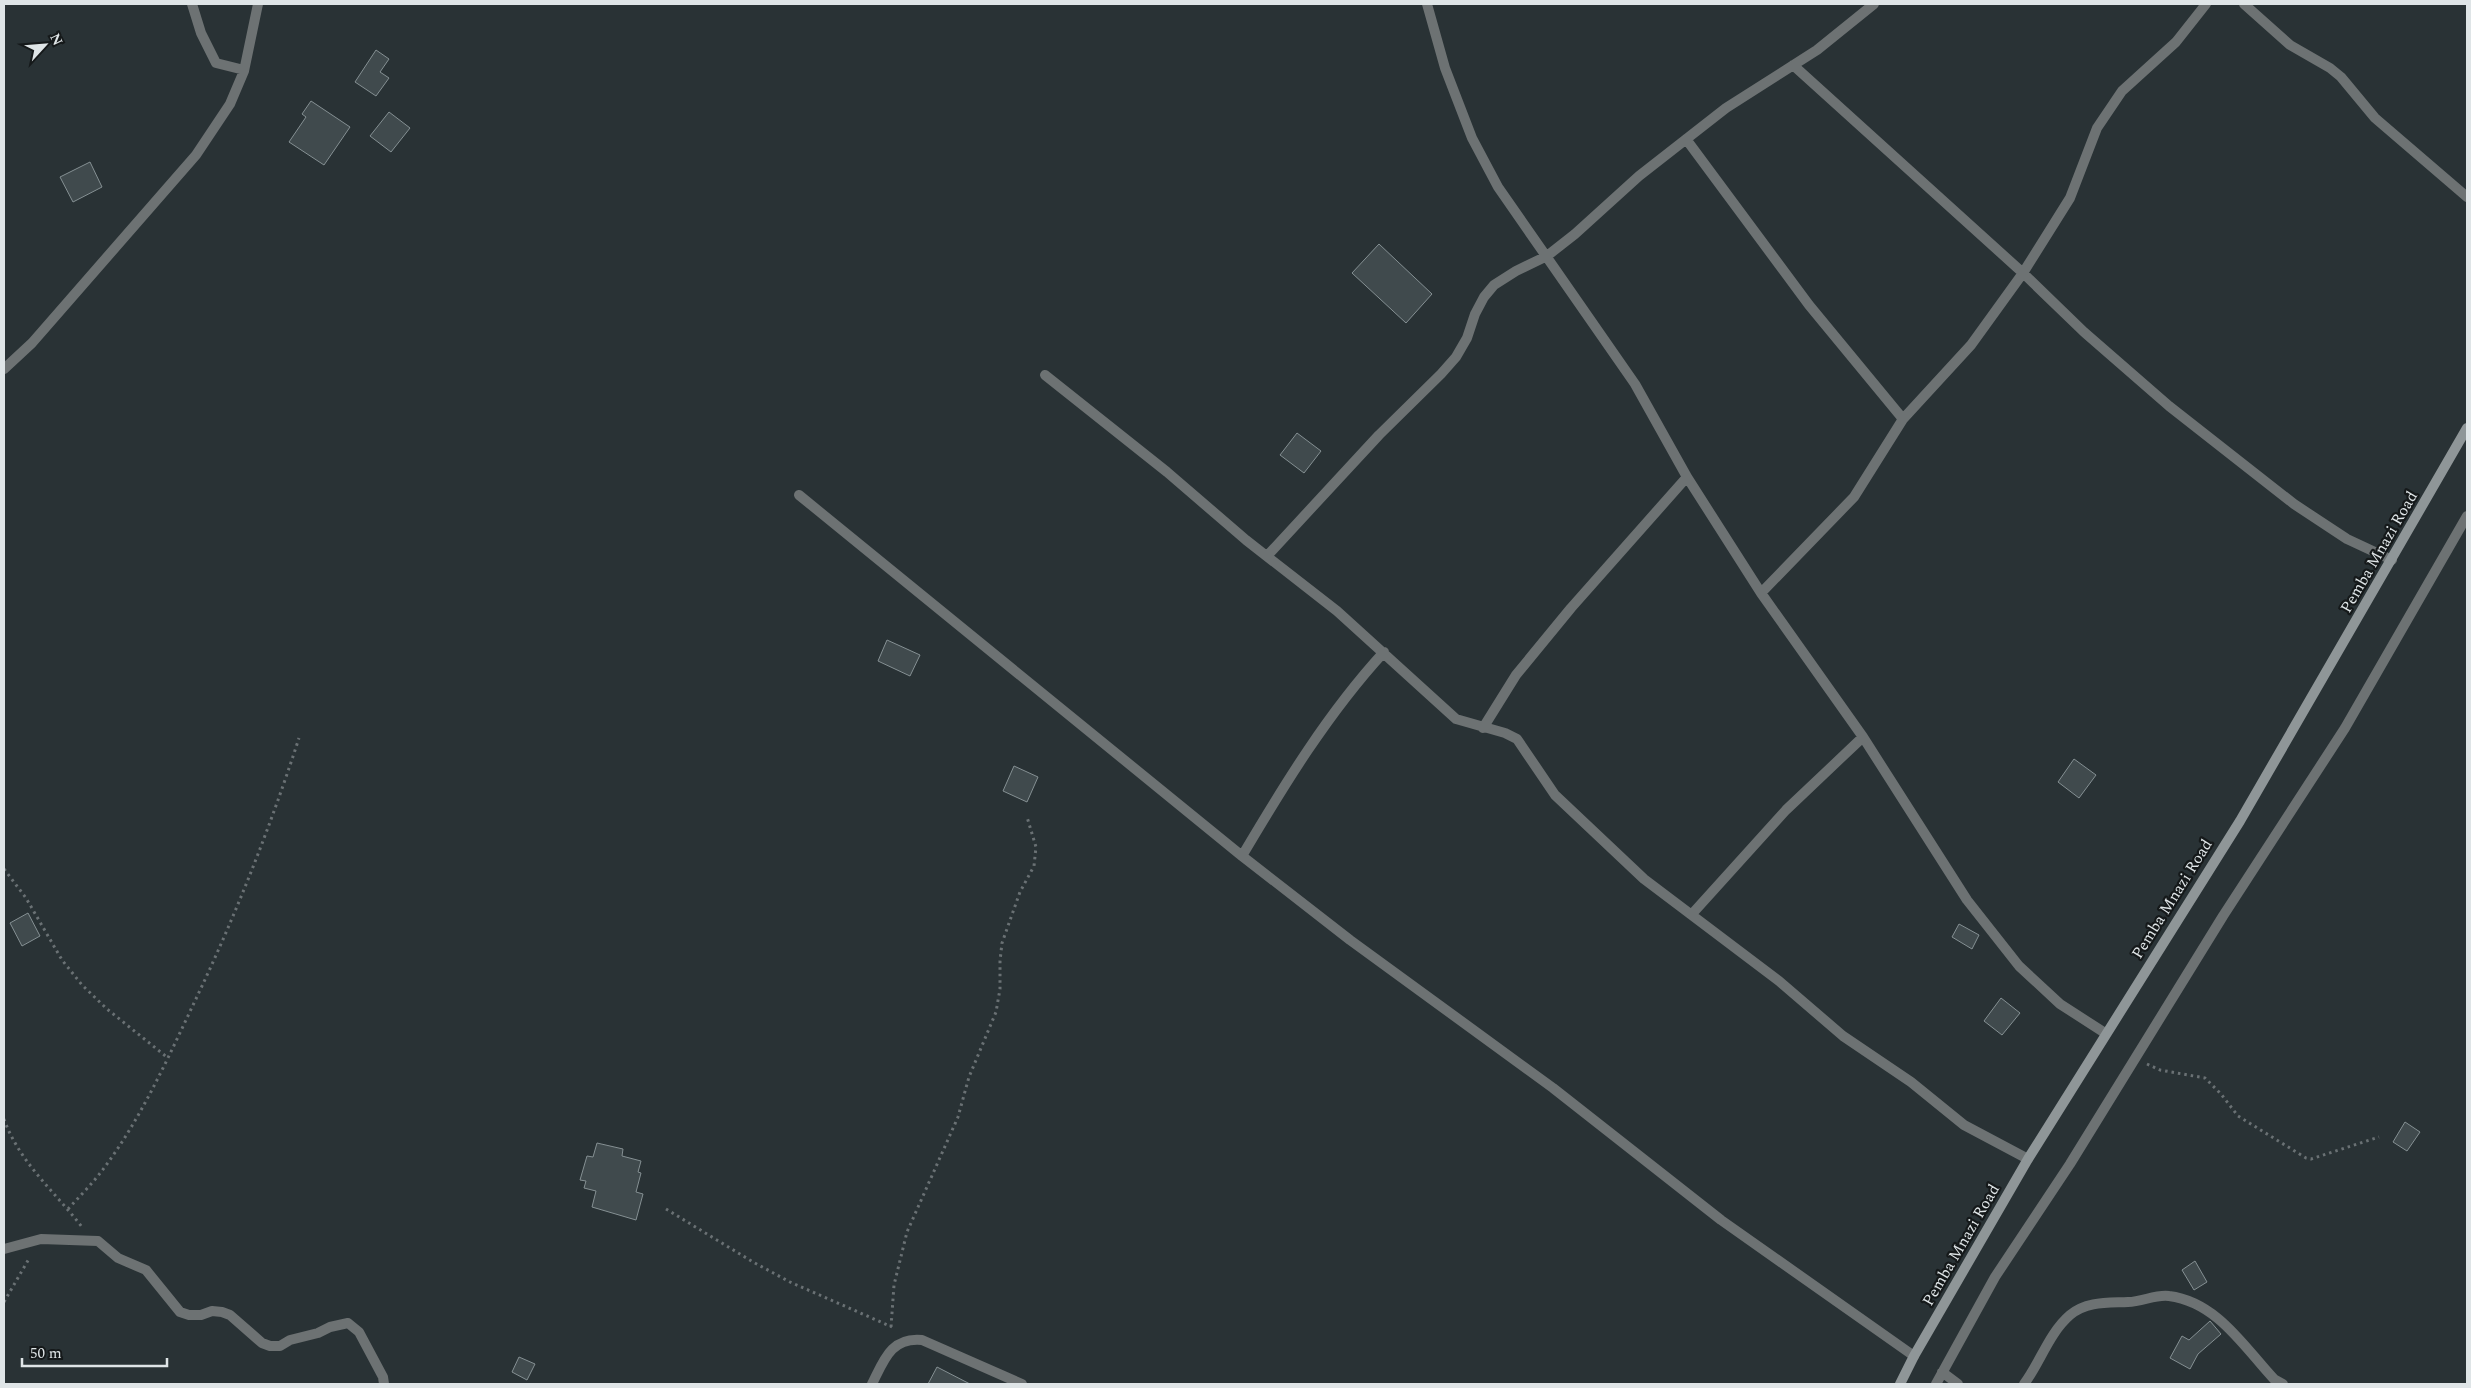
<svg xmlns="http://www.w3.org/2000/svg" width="2471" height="1388" viewBox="0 0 2471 1388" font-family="Spectral,serif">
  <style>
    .building { fill: #404a4d; stroke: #859093 }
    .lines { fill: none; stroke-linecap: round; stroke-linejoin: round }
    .path { stroke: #6a7174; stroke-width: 3; stroke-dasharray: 2.5 4; stroke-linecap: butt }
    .street { stroke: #6d7273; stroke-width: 10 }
    .secondary { stroke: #8f9698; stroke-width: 10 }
    .labels { text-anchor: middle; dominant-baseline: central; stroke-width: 4.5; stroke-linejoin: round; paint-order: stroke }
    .street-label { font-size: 16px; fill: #dfe5e7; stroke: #15191a }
  </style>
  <rect width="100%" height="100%" fill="#293235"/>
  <path class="building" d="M376,50L389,59L380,72L389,78L376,96L355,82Z
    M311,101L350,127L324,165L289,142L306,117L302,114Z
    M389,112L410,128L391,152L370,136Z
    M90,162L102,187L73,202L60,177Z
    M1379,244L1432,294L1406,323L1352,273Z
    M1297,433L1321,451L1304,473L1280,455Z
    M887,640L920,655L910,676L878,661Z
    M2074,759L2096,775L2079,798L2058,782Z
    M1014,766L1038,777L1027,802L1003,791Z
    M28,913L40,936L22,946L10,923Z
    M1959,924L1979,935L1972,949L1952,937Z
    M2001,998L2020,1013L2002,1035L1984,1021Z
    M2405,1122L2420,1132L2407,1151L2393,1142Z
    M597,1143L623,1149L622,1156L641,1161L638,1172L641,1173L636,1192L643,1194L636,1220L592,1207L596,1191L584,1188L586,1181L580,1180L587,1156L593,1157Z
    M2195,1261L2207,1282L2194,1290L2182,1270Z
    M2210,1321L2221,1334L2198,1354L2190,1369L2170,1358L2182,1336L2189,1340Z
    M519,1357L535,1364L527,1380L512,1372Z
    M937,1367L970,1384H928Z"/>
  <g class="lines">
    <path class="path" d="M4,869L26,898L62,960L82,985L107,1009L168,1058
      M2147,1064L2160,1070L2205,1078L2221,1094L2238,1116L2306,1158L2311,1159L2379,1137
      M4,1119C19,1162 55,1192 82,1227
      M68,1209C79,1197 91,1185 101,1172C140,1121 167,1060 194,1003C235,917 270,828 299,738
      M666,1209L753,1262L790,1282L892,1327
      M4,1302L30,1257
      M891,1327L894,1285L907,1232L958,1117L969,1077L996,1012L1000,989V961L1002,943L1020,892L1034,866L1036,847L1027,817"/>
    <path class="street" d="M192,4L201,33L216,63L244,70
      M1427,4L1445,68L1472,138L1498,187L1635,384L1687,477L1761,593L1863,737L1967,900L2019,966L2060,1004L2105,1033
      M2244,4L2290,45L2330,68L2341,77L2375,118L2467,197
      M1793,65L2023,273L2084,332L2169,406L2294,504L2347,539L2392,560
      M1686,139L1809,305L1903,419
      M4,369L32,343L196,155L230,104L244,71L258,4
      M1045,375L1167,472L1246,540L1337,611L1456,719L1505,733L1517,739L1555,795L1644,879L1779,981L1843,1036L1911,1082L1964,1125L2028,1159
      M799,495L1242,856L1350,940L1553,1088L1721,1220L1914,1356
      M1267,556L1379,435L1441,374L1456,357L1467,338L1475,314L1484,297L1494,285L1516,271L1547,256L1575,234L1639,176L1726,108L1817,50L1874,4
      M1761,593L1854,497L1903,419L1971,345L2023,273L2070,198L2097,128L2122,91L2176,42L2206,4
      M1483,728L1516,675L1571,608L1687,477
      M1242,856C1284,785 1328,713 1384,652
      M1692,914L1786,810L1863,737
      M4,1249L41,1239L98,1241L118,1258L146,1270L180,1312L189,1315H201L212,1311L222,1312L230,1315L262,1343L270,1346H280L290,1340L318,1333L330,1327L348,1323L359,1332L383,1377L384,1384
      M1942,1372L1958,1384
      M872,1384C884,1360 891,1337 922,1340L1022,1384
      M1936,1384L1995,1277L2070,1164L2223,916L2345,728L2467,516
      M2024,1384C2040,1363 2049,1333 2070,1315C2087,1301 2108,1303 2128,1302C2142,1302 2156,1294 2169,1296C2217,1302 2244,1347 2274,1379L2283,1384"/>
    <path class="secondary" d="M1900,1384L1914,1356L2028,1159L2240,821L2467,428"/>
  </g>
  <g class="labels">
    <g class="street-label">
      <text transform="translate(2379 552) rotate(-60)">Pemba Mnazi Road</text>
      <text transform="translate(2172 899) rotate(-58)">Pemba Mnazi Road</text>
      <text transform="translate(1961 1245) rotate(-60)">Pemba Mnazi Road</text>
    </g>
  </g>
  <rect width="2471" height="1388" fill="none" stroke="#dfe5e7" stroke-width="10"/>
  <g transform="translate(45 45) rotate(64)" stroke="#15191a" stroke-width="4" paint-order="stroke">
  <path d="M0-4L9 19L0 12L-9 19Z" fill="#dfe5e7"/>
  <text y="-8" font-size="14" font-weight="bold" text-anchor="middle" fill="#dfe5e7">N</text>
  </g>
  <path d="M22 1358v8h145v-8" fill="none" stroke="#dfe5e7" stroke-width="2.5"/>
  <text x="30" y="1358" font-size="15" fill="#dfe5e7" stroke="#15191a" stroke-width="4" paint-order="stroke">50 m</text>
</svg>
